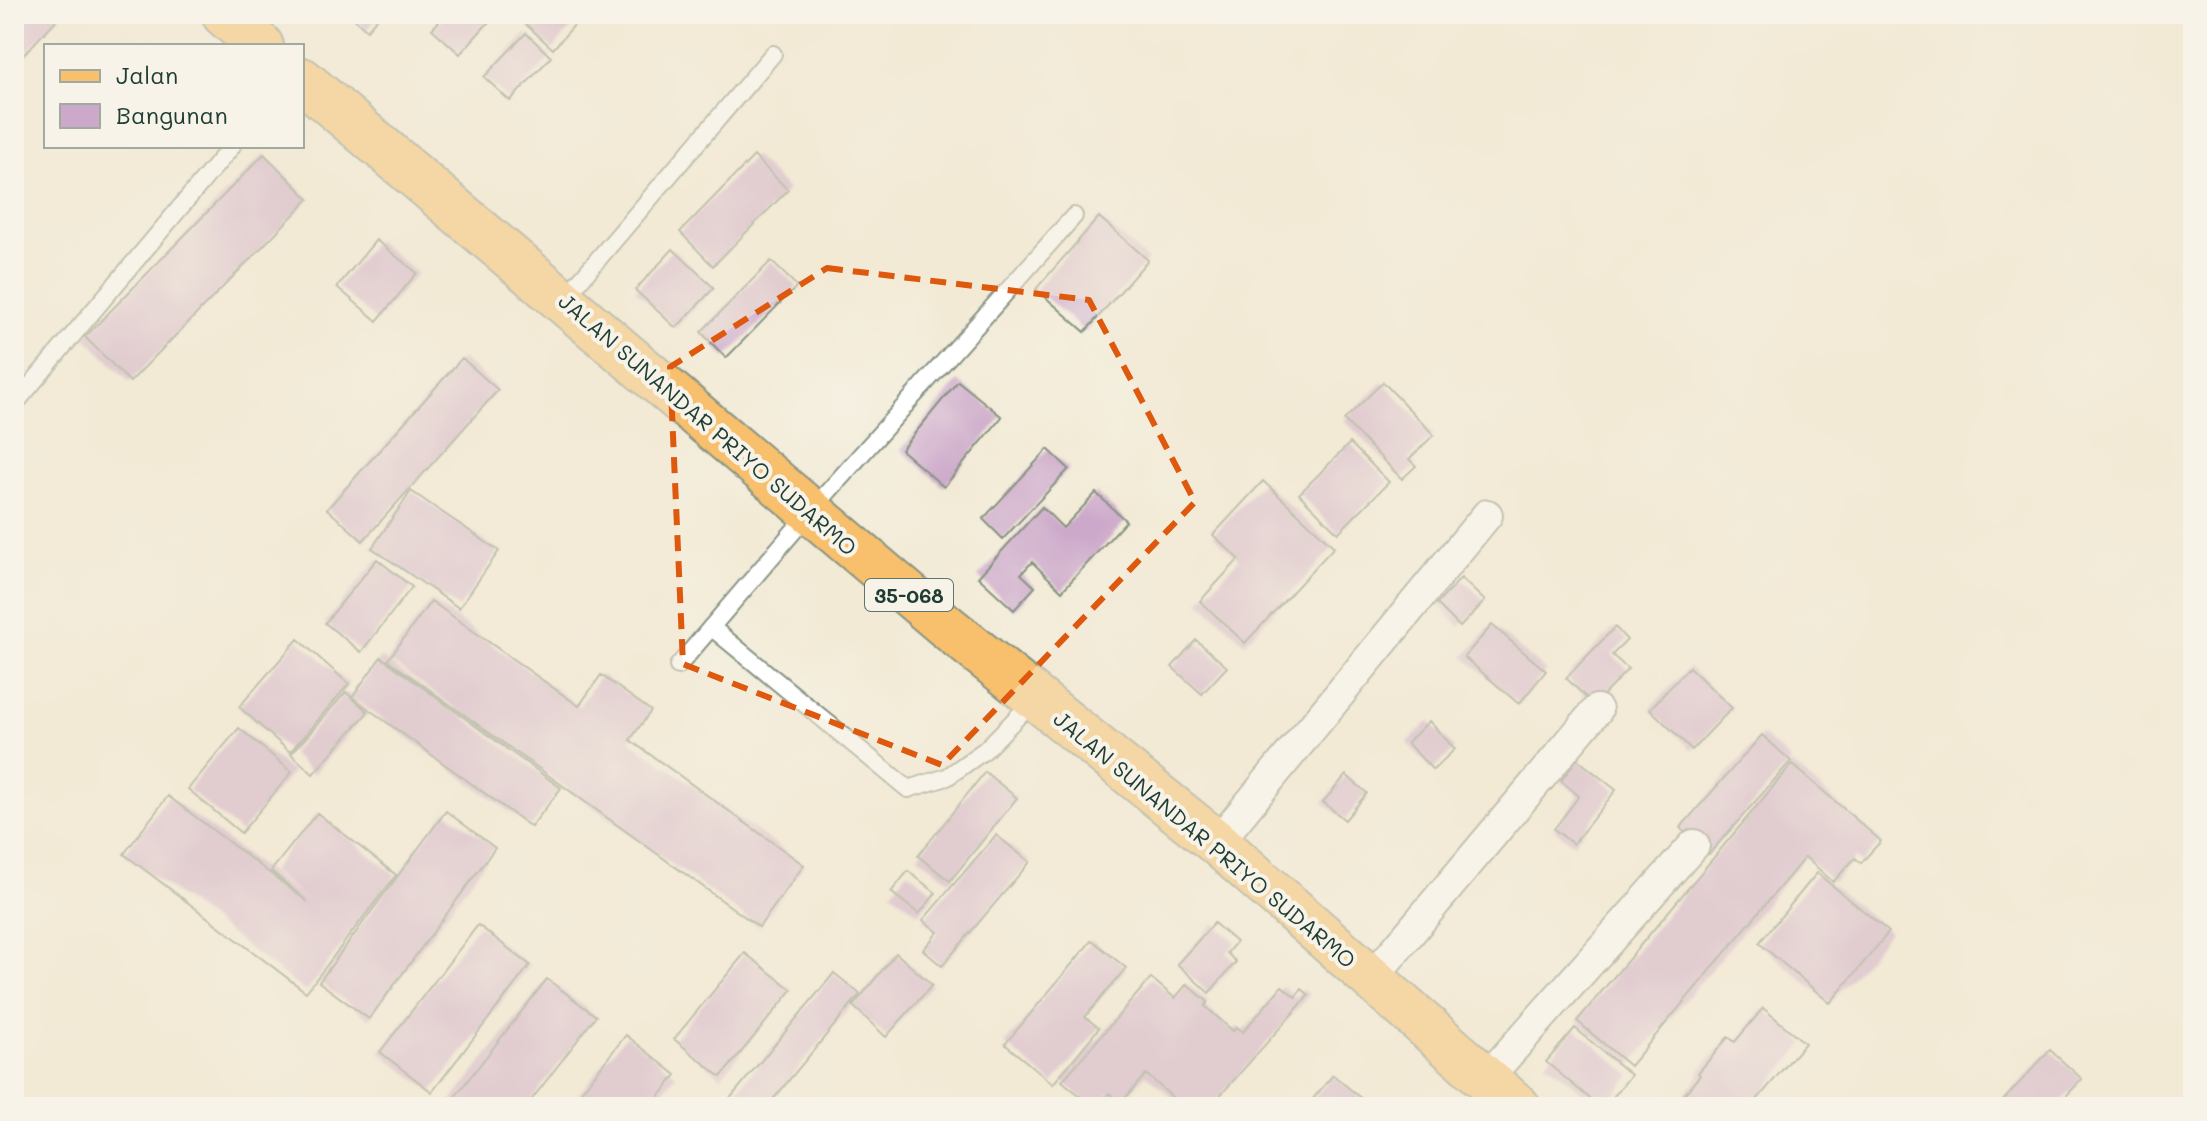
<svg xmlns="http://www.w3.org/2000/svg" width="2207" height="1121" viewBox="0 0 2207 1121" font-family="Mali,sans-serif">
  <style>
    .building { fill: #cca8ca }
    .lines { fill: none; stroke-linecap: round; stroke-linejoin: round }
    .service-casing { stroke: #889484; stroke-width: 20 }
    .minor-casing { stroke: #889484; stroke-width: 34 }
    .primary-casing { stroke: #889484; stroke-width: 48 }
    .service { stroke: #fff; stroke-width: 16 }
    .minor { stroke: #fff; stroke-width: 30 }
    .primary { stroke: #f8bf6c; stroke-width: 44 }
    .marked { fill: none; stroke: #de580e; stroke-width: 6; stroke-dasharray: 16 10; stroke-linejoin: round }
    .labels { text-anchor: middle; dominant-baseline: central; stroke-width: 8; stroke-linejoin: round; paint-order: stroke }
    .shield { fill: #f7f3e8; stroke: #60746a; stroke-width: 2 }
    .shield-label { font-size: 20px; font-weight: bold; fill: #1f3d34 }
    .street-label { font-size: 22px; fill: #1f3d34; stroke: #f7f3e8 }
  </style>
  <rect width="100%" height="100%" fill="#f7f3e8"/>
  <filter id="ink" filterUnits="userSpaceOnUse"><feTurbulence type="fractalNoise" baseFrequency=".0125" numOctaves="2"/><feDisplacementMap in="SourceGraphic" scale="16" xChannelSelector="R" yChannelSelector="G"/><feConvolveMatrix kernelMatrix="1 2 1 2 8 2 1 2 1" color-interpolation-filters="sRGB"/></filter>
  <filter id="wash" filterUnits="userSpaceOnUse"><feTurbulence type="fractalNoise" baseFrequency=".006" numOctaves="4" result="noise"/><feDisplacementMap in="SourceGraphic" scale="32" xChannelSelector="R" yChannelSelector="G"/><feGaussianBlur stdDeviation="1.8" result="paint"/><feColorMatrix in="noise" values="0 0 0 0 0 0 0 0 0 0 0 0 0 0 0 0 0 1.4 0 .05"/><feComposite in="paint" operator="in"/></filter>
  <g filter="url(#wash)">
    <rect width="100%" height="100%" fill="#f2ead5"/>
    <g id="blocks">
      <path class="building" d="M23,14H62L14,65V24Z
        M349,14H381L367,30Z
        M442,14H496L460,54L432,29L444,16Z
        M525,14H584L553,49L520,19Z
        M526,33L551,57L510,101L484,77Z
        M264,154L309,199L130,382L85,337Z
        M754,156L788,190L713,266L680,232Z
        M1099,217L1148,260L1085,332L1036,289Z
        M376,240L417,273L377,321L337,287Z
        M673,249L714,288L676,328L635,290Z
        M771,261L797,286L726,358L701,332Z
        M462,358L498,390L363,541L327,509Z
        M958,381L1002,417L944,487L901,450Z
        M1383,382L1434,435L1409,459L1416,466L1402,479L1344,420Z
        M1350,443L1389,482L1338,533L1299,494Z
        M1048,449L1069,469L1003,539L983,519Z
        M1263,481L1334,547L1245,643L1200,601L1239,559L1213,535Z
        M411,491L499,551L459,608L372,548Z
        M1096,493L1126,521L1062,591L1032,562L1021,574L1035,587L1014,610L978,577L1042,507L1063,528Z
        M377,559L412,587L361,652L325,623Z
        M1461,578L1485,601L1460,627L1437,604Z
        M431,601L579,706L601,675L651,711L630,740L804,865L759,927L388,660Z
        M1492,625L1546,671L1519,704L1464,657Z
        M1615,627L1627,640L1612,655L1628,669L1594,705L1566,678Z
        M298,639L349,684L290,752L239,707Z
        M1196,640L1227,667L1202,694L1172,667Z
        M381,657L561,788L531,827L352,697Z
        M1689,667L1732,708L1692,750L1650,709Z
        M346,692L368,712L313,774L291,754Z
        M1429,721L1455,749L1433,770L1407,743Z
        M239,728L292,772L241,833L188,789Z
        M1762,735L1791,761L1709,854L1680,828Z
        M1577,759L1616,790L1573,844L1554,829L1579,796L1561,781Z
        M1792,764L1881,841L1861,863L1855,858L1833,882L1805,857L1630,1066L1577,1021Z
        M985,772L1017,798L950,881L918,856Z
        M1346,775L1367,793L1345,820L1323,802Z
        M168,796L308,902L271,871L317,813L396,875L306,992L124,854Z
        M446,811L495,848L369,1019L319,982Z
        M996,835L1030,862L942,966L923,950L938,932L923,920Z
        M908,871L936,893L919,914L891,892Z
        M1817,873L1889,932L1830,1003L1759,943Z
        M1214,923L1236,942L1227,953L1236,962L1209,993L1177,964Z
        M478,925L530,965L432,1092L380,1052Z
        M1092,940L1126,968L1085,1017L1099,1028L1053,1084L1005,1044Z
        M745,953L792,990L721,1077L674,1039Z
        M896,953L932,985L886,1037L853,1006Z
        M834,973L860,994L767,1107H723Z
        M1151,978L1175,998L1187,984L1208,1002L1205,1006L1233,1031L1237,1027L1243,1032L1282,986L1295,997L1302,989L1309,995L1210,1107H1183L1146,1074L1121,1103L1109,1093L1096,1107H1093L1062,1081Z
        M547,979L596,1016L526,1107H456L450,1103Z
        M1763,1008L1805,1043L1751,1107H1684L1678,1102L1700,1075L1698,1073L1728,1037L1735,1042Z
        M1575,1028L1631,1075L1605,1107H1600L1546,1062Z
        M626,1035L676,1075L651,1107H569Z
        M2050,1050L2082,1079L2056,1107H1997Z
        M1333,1075L1362,1099L1355,1107H1306Z"/>
    </g>
  </g>
  <g filter="url(#ink)">
    <use href="#blocks" fill-opacity="0" stroke="#889484" stroke-width="2"/>
    <g class="lines">
      <defs>
        <path id="service" d="M564,299L773,54
          M14,405L232,146
          M711,627L908,789L947,777L985,750L1035,699
          M678,666L810,512L1074,216"/>
        <path id="minor" d="M1217,843L1487,515
          M1371,979L1597,710
          M1486,1079L1694,845"/>
        <path id="primary" d="M224,14L261,46
          M302,80L946,626L1217,843L1518,1107"/>
      </defs>
      <use href="#service" class="service-casing"/>
      <use href="#minor" class="minor-casing"/>
      <use href="#primary" class="primary-casing"/>
      <use href="#service" class="service"/>
      <use href="#minor" class="minor"/>
      <use href="#primary" class="primary"/>
    </g>
  </g>
  <path d="M0 0H2207V1121H0ZM827,268L1089,300L1195,502L942,765L683,664L670,367Z" fill="#f2ead5" fill-opacity=".55" fill-rule="evenodd"/>
  <path class="marked" d="M827,268L1089,300L1195,502L942,765L683,664L670,367Z"/>
  <g class="labels">
    <rect class="shield" x="865" y="579" width="88" height="32" rx="6"/>
    <g class="shield-label">
      <text x="909" y="595">35-068</text>
    </g>
    <g class="street-label">
      <text transform="translate(708 424) rotate(41)">JALAN SUNANDAR PRIYO SUDARMO</text>
      <text transform="translate(1205 839) rotate(40)">JALAN SUNANDAR PRIYO SUDARMO</text>
    </g>
  </g>
  <rect width="2207" height="1121" fill="none" stroke="#f7f3e8" stroke-width="48"/>
  <rect x="44" y="44" width="260" height="104" fill="#f7f3e8" stroke="#a1aaa0" stroke-width="2"/>
  <rect x="60" y="70" width="40" height="12" fill="#f8bf6c" stroke="#a1aaa0" stroke-width="2"/>
  <text x="116" y="84" font-size="24" fill="#1f3d34">Jalan</text>
  <rect x="60" y="104" width="40" height="24" fill="#cca8ca" stroke="#a1aaa0" stroke-width="2"/>
  <text x="116" y="124" font-size="24" fill="#1f3d34">Bangunan</text>
</svg>
